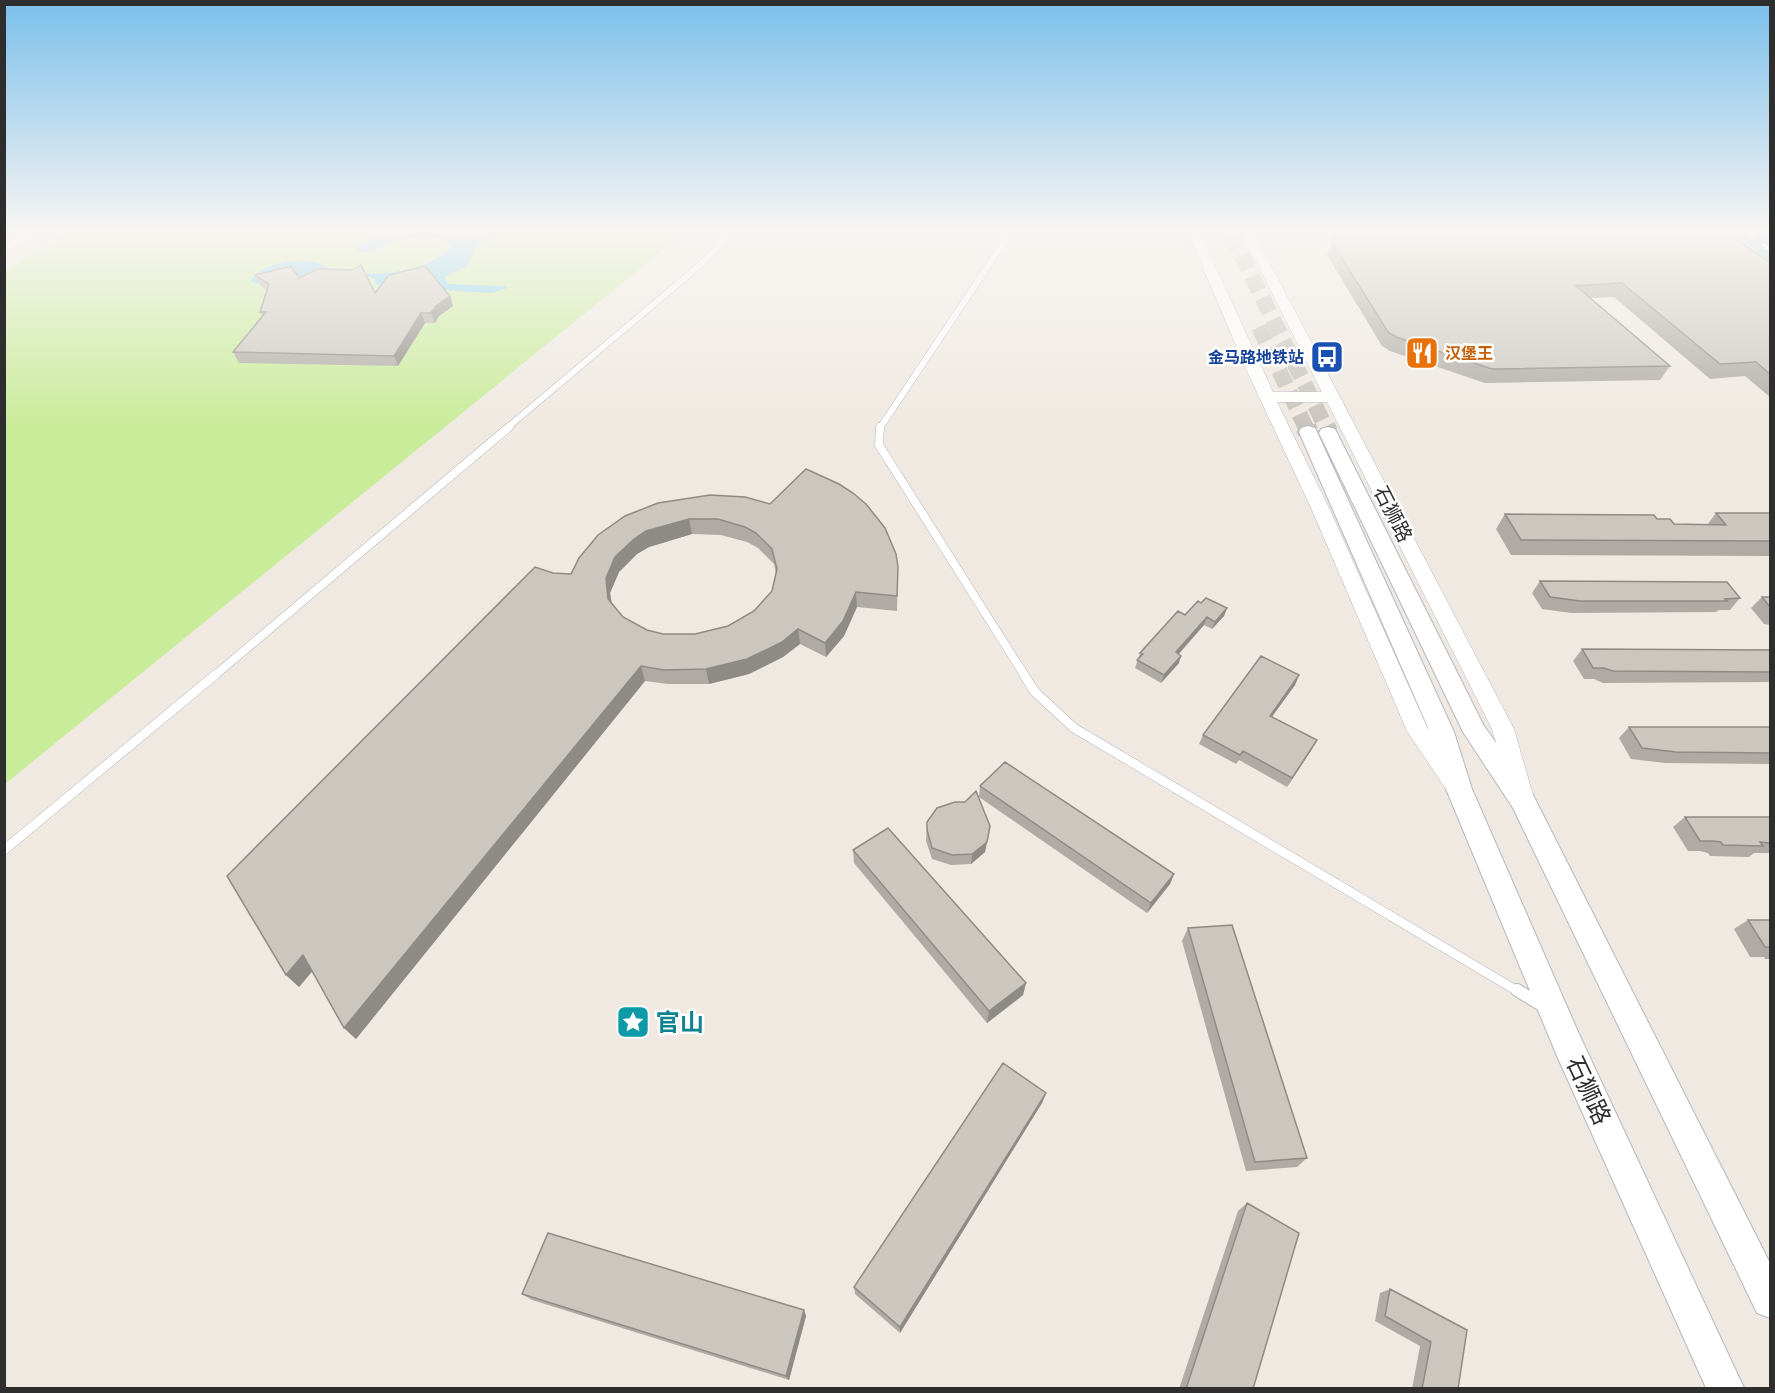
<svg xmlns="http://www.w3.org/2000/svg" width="1775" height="1393" viewBox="0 0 1775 1393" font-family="'Public Sans','Noto Sans SC',sans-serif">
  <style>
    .pitch { fill: #c9ec9a }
    .water { fill: #75cff0 }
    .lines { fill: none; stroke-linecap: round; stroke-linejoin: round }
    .secondary-tunnel-far1 { stroke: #c8c4bd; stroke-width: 16; stroke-dasharray: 16 8; stroke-linecap: butt }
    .secondary-tunnel { stroke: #c8c4bd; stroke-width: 21; stroke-dasharray: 21 10; stroke-linecap: butt }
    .service-far3-casing { stroke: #b4b7c1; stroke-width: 7 }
    .service-far2-casing { stroke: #b4b7c1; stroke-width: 9 }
    .service-far1-casing { stroke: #b4b7c1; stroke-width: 10 }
    .service-casing { stroke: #b4b7c1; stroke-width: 14 }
    .tertiary-casing { stroke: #b4b7c1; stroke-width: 1 }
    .secondary-casing { stroke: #b4b7c1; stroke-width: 2 }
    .service-far3 { stroke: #fff; stroke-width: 6 }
    .service-far2 { stroke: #fff; stroke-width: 8 }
    .service-far1 { stroke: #fff; stroke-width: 9 }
    .service { stroke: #fff; stroke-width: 12 }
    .tertiary { fill: #fff; fill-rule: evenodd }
    .secondary { fill: #fff; fill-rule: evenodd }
    .rail-casing { stroke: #a3a6b8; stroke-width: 4.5 }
    .rail { stroke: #fff; stroke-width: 3; stroke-dasharray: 9; stroke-linecap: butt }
    .wall { fill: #afaba4; fill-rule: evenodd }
    .shaded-wall { fill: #8e8b86 }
    .building { fill: #cbc7bf; stroke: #8e8b86; stroke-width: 1.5; fill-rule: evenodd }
    .labels { text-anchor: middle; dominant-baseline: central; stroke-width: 5; stroke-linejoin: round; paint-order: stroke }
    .far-food-label { font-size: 16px; font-weight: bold; fill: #c56008; stroke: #fff; text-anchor: start }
    .far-transit-label { font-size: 16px; font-weight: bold; fill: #164399; stroke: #fff; text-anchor: end }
    .street-label { font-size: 20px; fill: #2e2e2e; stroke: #fff }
    .near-culture-label { font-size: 24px; font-weight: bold; fill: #0d838f; stroke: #fff; text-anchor: start }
    .near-street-label { font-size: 24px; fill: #2e2e2e; stroke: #fff }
  </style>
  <rect width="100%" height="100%" fill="#efe9e1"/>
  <path class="pitch" d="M69,233H684L5,784V271Z"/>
  <path class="water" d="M385,233H497L477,247L466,267L444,277L448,284L500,286H507V288L492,293L380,286L375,284V279L370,277L313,279L296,276L264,284H256L251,281C259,264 296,258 314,262C320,263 325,267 331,269C367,278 426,275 453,246C432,224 394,243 370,251L361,252L356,249L359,246Z
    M1733,233H1770V261Z"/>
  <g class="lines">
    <path class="secondary-tunnel-far1" d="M1231,233L1326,428
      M1259,327L1306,428"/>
    <path class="secondary-tunnel" d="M1306,427L1308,432
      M1325,427L1328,433"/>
    <defs>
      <path id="service-far3" d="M4,249L33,233
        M507,428L699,266L731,233
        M880,428L1010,233"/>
      <path id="service-far2" d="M880,427L879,445L1025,676
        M214,676L509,427"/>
      <path id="service-far1" d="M1024,675L1035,692L1074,728L1519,992
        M4,850L215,675"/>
      <path id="service" d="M1517,990L1543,1006"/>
      <path id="tertiary" d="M1188,233H1200L1273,392H1322L1242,233H1254L1514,729L1533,795L1530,802L1522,804L1514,802L1492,729L1327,402H1277L1330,510L1427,727L1465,782L1462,789L1454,791L1446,789L1407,731L1312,510L1247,371Z"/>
      <path id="secondary" d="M1308,426L1315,428L1317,432L1454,732L1472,789L1579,1034L1744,1388H1706L1557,1056L1446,789L1430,732L1299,432L1301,428Z
        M1328,427L1335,429L1337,433L1484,726L1532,793L1770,1263V1318L1757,1313L1513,808L1463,732L1319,433L1321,429Z"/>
    </defs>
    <use href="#service-far3" class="service-far3-casing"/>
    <use href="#service-far2" class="service-far2-casing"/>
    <use href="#service-far1" class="service-far1-casing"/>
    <use href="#service" class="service-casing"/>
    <use href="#tertiary" class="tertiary-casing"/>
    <use href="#secondary" class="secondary-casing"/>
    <use href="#service-far3" class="service-far3"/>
    <use href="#service-far2" class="service-far2"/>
    <use href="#service-far1" class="service-far1"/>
    <use href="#service" class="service"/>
    <use href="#tertiary" class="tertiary"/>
    <use href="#secondary" class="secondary"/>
    <defs>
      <path id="rail" d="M1748,233L1770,250"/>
    </defs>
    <use href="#rail" class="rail-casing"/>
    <use href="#rail" class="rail"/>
  </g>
  <path class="wall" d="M1333,233H1727L1770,262V397L1745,376L1710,379L1614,297L1591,298L1670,366L1660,380L1485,383L1390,351L1382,346L1327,255L1332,242L1337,237Z
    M255,275L299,278L375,293L450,296L453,306L439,316L435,323H425L398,366L239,363L233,352L263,316L260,312L267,290L260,285Z
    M658,503L898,567L897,611L857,607L844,636L826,657L800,644L783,657L749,674L709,684H668L645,681L356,1039L344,1028L312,971L299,987L286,975L553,573L571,574ZM692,534L721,535L747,542L758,548L774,564L776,574L772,591L754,611L728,626L695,634H663L647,630L623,617L612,603L610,593L619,572L637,554L649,547Z
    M1716,513H1770V556L1511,555L1496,529L1505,514L1657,519L1674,524L1707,525Z
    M1540,581L1740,598L1730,610H1719L1716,612L1571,613L1542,609L1532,593Z
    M1762,597H1770V625L1764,624L1751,608Z
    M1201,603L1227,608L1224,616L1212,629L1204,625L1179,654V663L1161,683L1135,668L1140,653Z
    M1582,649L1770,650V682L1603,683L1594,679H1584L1573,661Z
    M1299,675L1295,685L1272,716L1312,749L1287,787L1239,760L1236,764L1199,744L1203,735Z
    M1629,727H1770V764L1665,763L1631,759L1619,738Z
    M980,786L1174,874L1170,884L1147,913L979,797Z
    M1685,817H1770V853H1754L1749,857L1710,856L1708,853L1700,851H1688L1673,827Z
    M927,822L990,826L985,852L971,864L951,865L932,859L926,841Z
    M853,850L1026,983L1023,995L987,1023L854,863Z
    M1748,920H1770V959H1765L1764,957H1750L1734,929Z
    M1188,928L1307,1158L1297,1167L1246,1171L1182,941Z
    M1046,1093L1042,1103L900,1333L855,1294L854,1287Z
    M1247,1203L1253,1389H1179L1238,1211Z
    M1390,1289L1467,1330L1458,1389H1412L1420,1346L1375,1321L1380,1293Z
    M522,1294L804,1310L806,1316L789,1380L532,1300Z"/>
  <path class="shaded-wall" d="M450,296L453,306L439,316L435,323L431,313L436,306Z
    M421,313L425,323L398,366L394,356Z
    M689,519L692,534L649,547L637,554L619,572L610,593L613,614L608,599L606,578L615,557L634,539L646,531Z
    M856,592L857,607L844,636L826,657L825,643Z
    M1227,608L1224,616L1212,629L1215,622Z
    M1207,617L1204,625L1173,660L1176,652Z
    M798,629L800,644L783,657L749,674L709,684L706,669Z
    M1181,656L1179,663L1161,683L1164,675Z
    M641,666L645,681L356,1039L344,1028Z
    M1299,675L1295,685L1266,725L1270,716Z
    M1317,740L1312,749L1287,787L1292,778Z
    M990,826L985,852L971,864L972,854Z
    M1174,874L1170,884L1147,913L1151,903Z
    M303,955L316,967L299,987L286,975Z
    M1026,983L1023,995L987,1023L989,1011Z
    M1046,1093L1042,1103L900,1333V1327Z
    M804,1310L806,1316L789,1380L786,1376Z"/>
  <path class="building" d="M1341,233H1727L1770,262V374L1756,362L1720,364L1622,283L1576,286L1670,366L1492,369L1396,337L1388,332L1332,242Z
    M361,265L375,293L389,275L425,266L450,296L436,306L431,313H421L394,356L233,352L266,312H260L269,284L255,275L291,266L299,278L318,269L352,270Z
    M806,469L839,484L853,493L866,504L885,528L896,554L898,567L897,596L856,592L843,621L825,643L798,629L782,642L747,659L706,669L664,670L641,666L344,1028L303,955L286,975L227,876L535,567L553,573L571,574L579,558L598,535L625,516L658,503L710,495L745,497L770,504ZM689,519H718L745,527L756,533L772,549L777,569L772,591L754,611L728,626L695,634H663L647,630L623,617L608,599L606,578L615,557L634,539L646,531Z
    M1716,513H1770V541L1521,540L1505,514L1654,515L1657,519H1670L1674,524L1726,525Z
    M1540,581L1727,582L1740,598L1725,599L1727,601H1580L1550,597Z
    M1762,597H1770V607Z
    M1206,598L1227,608L1215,622L1207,617L1176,652L1181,656L1164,675L1137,660L1143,654L1140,653L1178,611L1185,615L1198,601L1201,603Z
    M1582,649L1770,650V672L1613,671L1604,668H1593Z
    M1261,656L1299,675L1270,716L1317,740L1292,778L1243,751L1240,755L1203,735Z
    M1629,727H1770V753L1676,752L1642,748Z
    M1005,762L1174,874L1151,903L980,786Z
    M976,791L990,826L987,842L972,854L952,855L932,848L927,830V822L937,808L955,802H965Z
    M1685,817H1770V843L1760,842L1763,846L1723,845L1721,842L1713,841H1700Z
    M888,828L1026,983L989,1011L853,850Z
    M1748,920H1770V947H1765Z
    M1232,925L1307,1158L1255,1162L1188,928Z
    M1003,1063L1046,1093L900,1327L854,1287Z
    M1247,1203L1299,1233L1253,1389H1186Z
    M548,1233L804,1310L786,1376L522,1294Z
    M1390,1289L1467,1330L1458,1389H1422L1431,1342L1385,1316Z"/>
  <linearGradient id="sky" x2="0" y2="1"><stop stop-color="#7abfeb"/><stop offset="0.54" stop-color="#f8f5f2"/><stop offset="1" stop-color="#f8f5f2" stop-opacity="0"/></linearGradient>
  <rect width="1775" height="428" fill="url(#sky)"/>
  <defs>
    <symbol id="restaurant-square" viewBox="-11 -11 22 22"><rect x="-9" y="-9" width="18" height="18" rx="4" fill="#e8710a" stroke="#fff"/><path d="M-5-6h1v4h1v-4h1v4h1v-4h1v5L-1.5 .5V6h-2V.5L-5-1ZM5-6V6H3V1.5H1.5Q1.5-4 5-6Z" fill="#fff"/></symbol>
    <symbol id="bus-square" viewBox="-11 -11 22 22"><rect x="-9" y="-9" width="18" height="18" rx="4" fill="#1a4fb4" stroke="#fff"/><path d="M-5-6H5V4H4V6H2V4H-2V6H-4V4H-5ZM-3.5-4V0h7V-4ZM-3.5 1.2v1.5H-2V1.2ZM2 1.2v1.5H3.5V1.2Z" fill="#fff"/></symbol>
    <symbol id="sight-square" viewBox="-11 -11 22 22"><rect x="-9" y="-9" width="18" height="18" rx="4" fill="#0f9aa8" stroke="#fff"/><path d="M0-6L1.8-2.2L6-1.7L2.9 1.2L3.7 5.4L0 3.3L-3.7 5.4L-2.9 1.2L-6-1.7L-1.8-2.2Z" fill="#fff"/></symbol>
  </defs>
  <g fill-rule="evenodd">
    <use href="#restaurant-square" x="1403" y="334" width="38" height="38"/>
    <use href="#bus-square" x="1308" y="338" width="38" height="38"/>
    <use href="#sight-square" x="614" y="1003" width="38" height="38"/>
  </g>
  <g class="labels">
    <g class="far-food-label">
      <text x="1445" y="353">汉堡王</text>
    </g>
    <g class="far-transit-label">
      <text x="1304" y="357">金马路地铁站</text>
    </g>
    <g class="street-label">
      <text transform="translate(1393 514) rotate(63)">石狮路</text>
    </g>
    <g class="near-culture-label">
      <text x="656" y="1022">官山</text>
    </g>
    <g class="near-street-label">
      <text transform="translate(1589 1090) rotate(65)">石狮路</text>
    </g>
  </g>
  <rect width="1775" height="1393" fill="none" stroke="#2e2e2e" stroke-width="12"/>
</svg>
